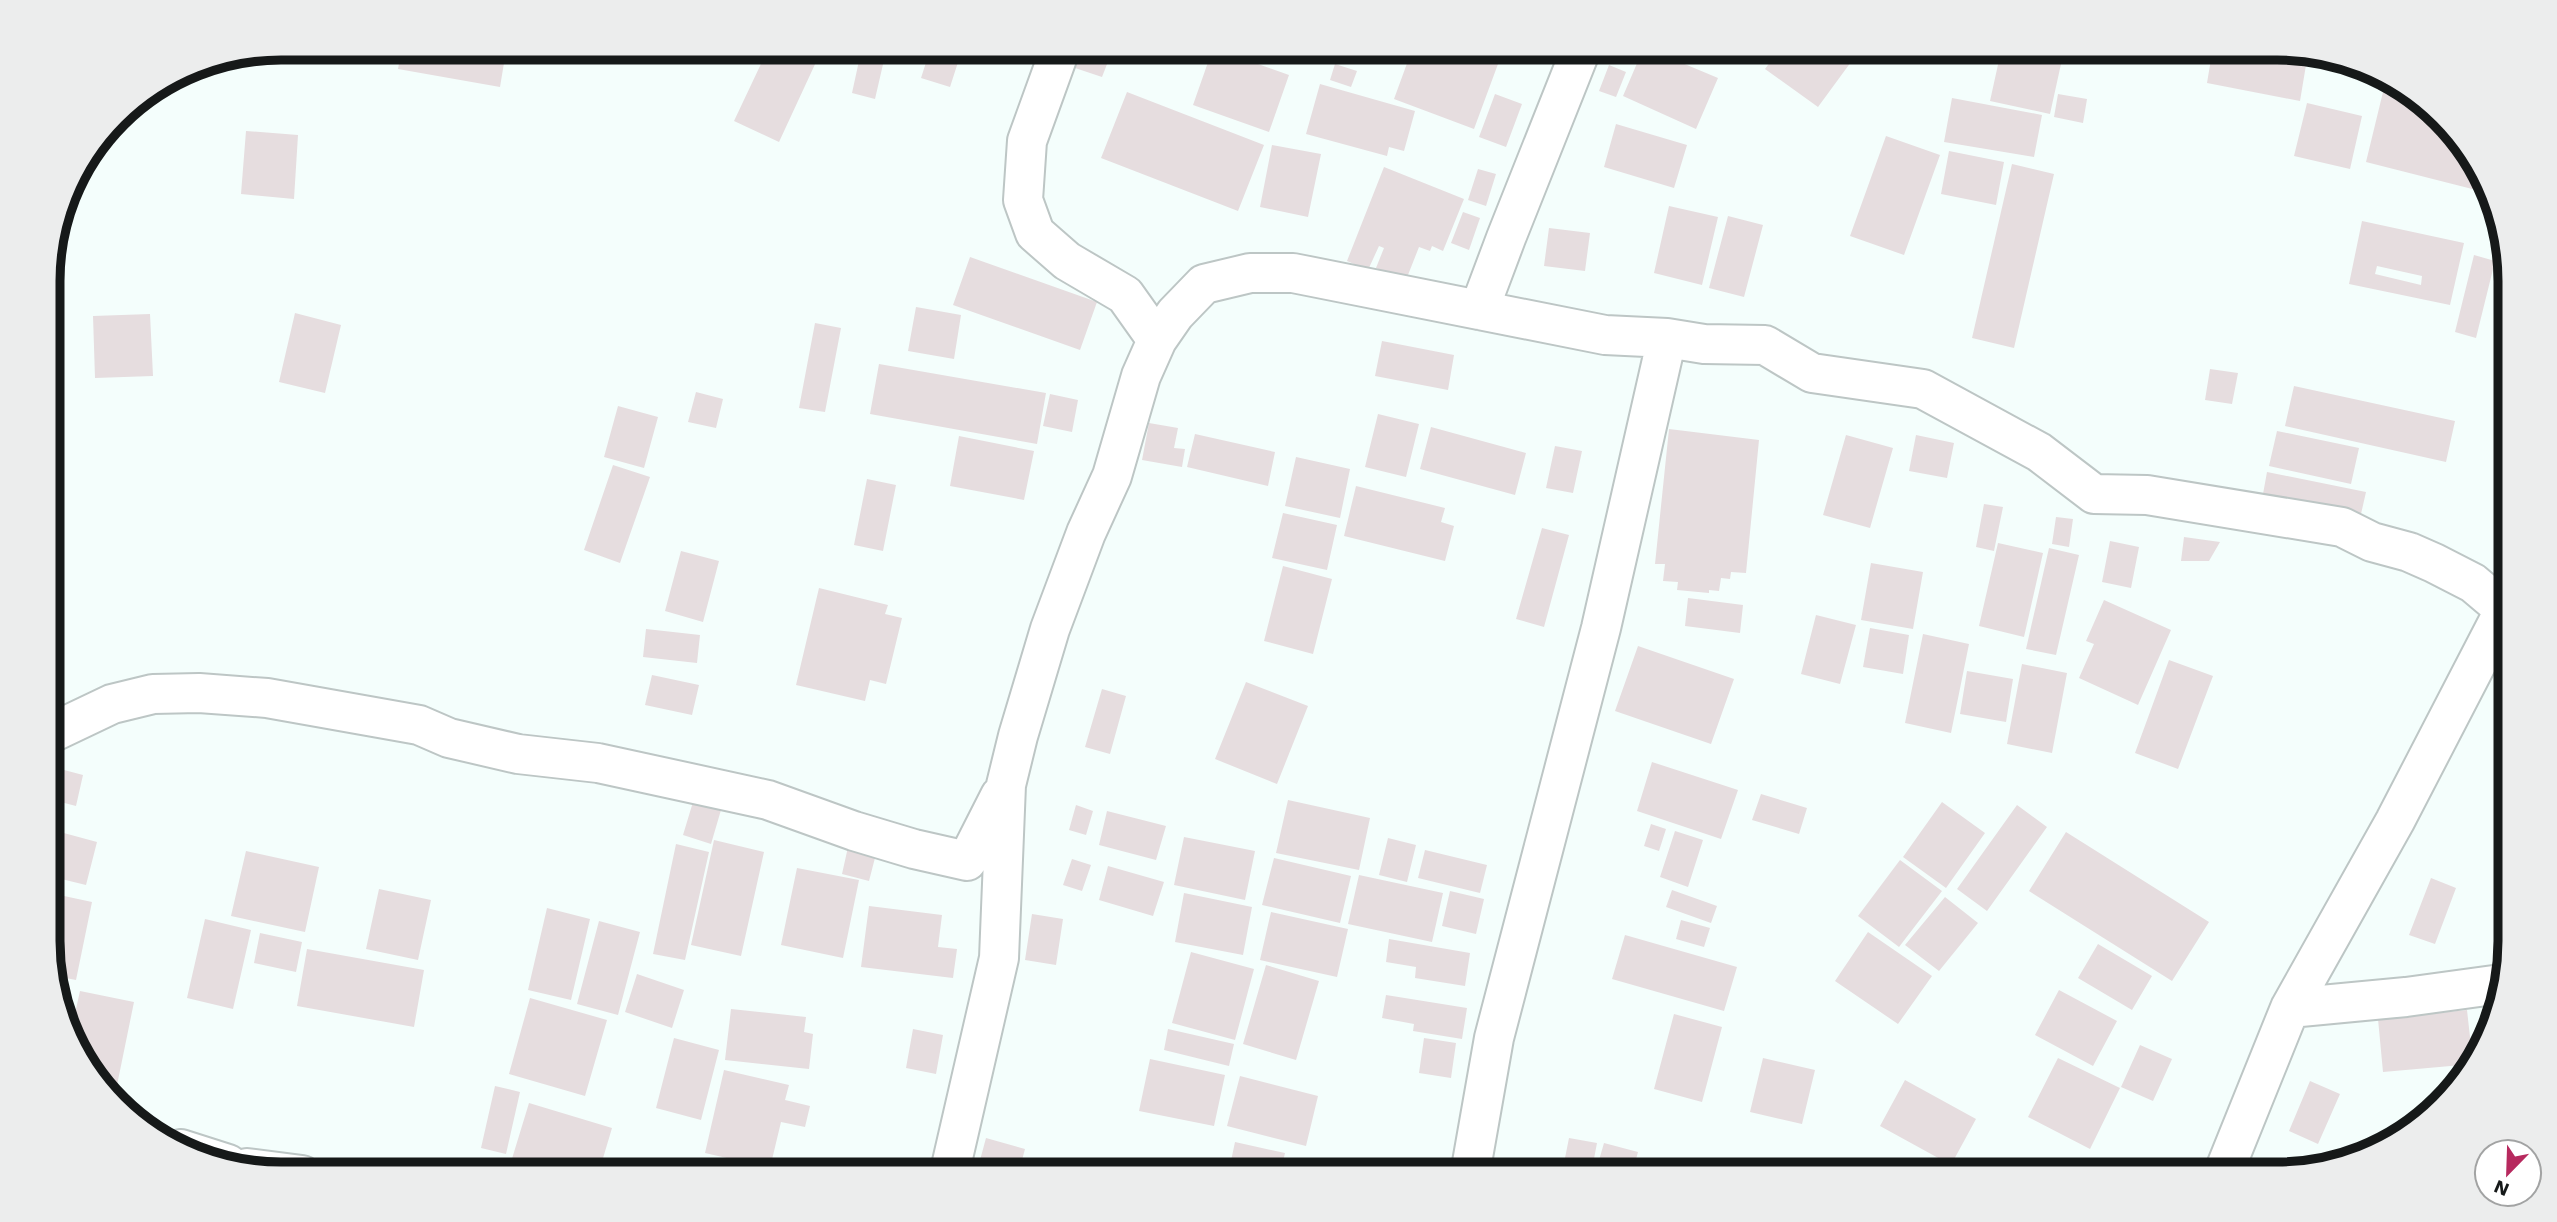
<svg xmlns="http://www.w3.org/2000/svg" width="2557" height="1222" viewBox="0 0 2557 1222" font-family="'Work Sans',sans-serif">
  <style>
    .building { fill: #e6dddf; fill-rule: evenodd }
    .lines { fill: none; stroke-linecap: round; stroke-linejoin: round }
    .street-casing { stroke: #bdc6c5; stroke-width: 42 }
    .street { stroke: #fff; stroke-width: 38 }
    .rim { fill: none; stroke: #161919; stroke-width: 9 }
  </style>
  <rect width="100%" height="100%" fill="#f4fefc"/>
  <path class="building" d="M402,47H452L505,57L500,87L398,69Z
    M769,47H823L779,142L734,121Z
    M862,47H887L875,99L852,93Z
    M931,47H943L961,53L950,87L921,78Z
    M1079,47H1092L1111,54L1102,77L1072,67Z
    M1413,47H1454L1498,64L1474,129L1394,99Z
    M1644,47L1718,78L1696,129L1623,96Z
    M1781,47H1862L1818,107L1765,69Z
    M2213,47H2247L2307,59L2300,101L2207,83Z
    M1213,48L1289,75L1269,132L1193,105Z
    M2001,51L2061,64L2050,114L1990,101Z
    M1335,64L1357,71L1351,87L1330,80Z
    M1609,65L1626,72L1616,97L1599,91Z
    M1320,84L1415,111L1404,151L1389,147L1387,156L1306,134Z
    M1127,92L1264,145L1238,211L1101,158Z
    M2383,92L2410,99L2462,139L2484,192L2366,162Z
    M1495,94L1522,104L1506,147L1479,137Z
    M2058,94L2087,99L2083,123L2054,117Z
    M1952,98L2042,115L2034,157L1944,142Z
    M2307,103L2362,116L2350,169L2294,156Z
    M116,119L111,145L99,143V140Z
    M1616,124L1687,145L1674,188L1604,167Z
    M246,131L298,135L294,199L241,194Z
    M1886,136L1940,155L1904,255L1850,236Z
    M1272,145L1321,154L1308,217L1260,207Z
    M1949,151L2004,162L1996,205L1941,194Z
    M2012,164L2054,174L2014,348L1972,338Z
    M1384,167L1464,199L1443,251L1432,246L1430,251L1419,247L1406,280L1376,268L1384,248L1379,246L1368,270L1347,261Z
    M1478,169L1496,174L1486,206L1468,200Z
    M1669,206L1718,217L1702,285L1654,273Z
    M1463,212L1480,218L1469,250L1451,243Z
    M1728,216L1763,225L1744,297L1709,288Z
    M2362,221L2464,243L2450,305L2349,284ZM2377,266L2422,276L2421,285L2375,274Z
    M1549,228L1590,233L1585,271L1544,266Z
    M2474,255L2495,261L2476,338L2455,332Z
    M970,257L1097,302L1080,350L953,305Z
    M916,307L961,315L954,359L908,351Z
    M295,313L341,325L325,393L279,382Z
    M150,314L153,376L95,378L93,316Z
    M815,323L841,328L825,412L799,408Z
    M1382,341L1454,355L1448,390L1375,376Z
    M879,364L1046,393L1037,444L870,414Z
    M2210,369L2238,373L2232,404L2205,400Z
    M2294,386L2455,421L2446,462L2285,426Z
    M696,392L723,399L716,428L688,422Z
    M1050,394L1078,400L1072,432L1043,426Z
    M618,406L658,417L644,468L604,457Z
    M1378,414L1419,424L1406,477L1365,467Z
    M1149,423L1178,428L1174,448L1185,449L1182,467L1142,460Z
    M1431,427L1526,453L1515,495L1420,469Z
    M1669,429L1759,440L1746,573L1731,572L1730,579L1721,578L1719,591L1709,590V593L1677,590L1678,582L1663,581L1665,564H1655Z
    M2277,431L2359,448L2351,484L2269,466Z
    M1195,434L1275,452L1268,486L1187,467Z
    M1846,435L1893,448L1870,528L1823,515Z
    M1916,435L1954,443L1947,478L1909,471Z
    M959,436L1034,451L1024,500L950,486Z
    M1555,446L1582,451L1573,493L1546,488Z
    M1296,457L1350,469L1340,518L1285,506Z
    M613,465L650,477L620,563L584,550Z
    M2267,472L2366,492L2361,514L2263,494Z
    M867,479L896,485L883,551L854,545Z
    M1356,486L1445,508L1441,522L1454,526L1445,561L1344,536Z
    M1984,504L2003,507L1994,551L1976,547Z
    M1283,513L1337,525L1327,570L1272,558Z
    M2056,517L2073,519L2069,547L2052,544Z
    M1542,528L1569,535L1544,627L1516,619Z
    M2184,537L2220,542L2209,561H2181Z
    M2110,541L2139,547L2131,588L2102,582Z
    M1998,543L2043,553L2024,637L1979,626Z
    M2049,548L2079,555L2056,655L2026,649Z
    M681,551L719,561L703,622L665,611Z
    M1871,563L1923,572L1913,629L1861,620Z
    M1283,566L1332,579L1313,654L1264,641Z
    M819,588L888,605L885,614L902,618L886,684L870,680L865,701L796,685Z
    M1688,598L1743,605L1740,633L1685,626Z
    M2104,600L2171,630L2138,705L2079,678L2094,644L2086,641Z
    M1816,615L1856,625L1840,684L1801,674Z
    M1870,628L1909,635L1903,674L1863,667Z
    M646,629L700,635L697,663L643,657Z
    M1923,634L1969,644L1951,733L1905,723Z
    M1638,646L1734,679L1711,744L1615,711Z
    M2169,660L2213,676L2178,769L2135,753Z
    M2022,664L2067,673L2052,753L2007,744Z
    M1967,671L2013,679L2006,722L1960,714Z
    M652,675L699,685L692,715L645,705Z
    M1246,682L1308,706L1277,784L1215,759Z
    M1102,689L1126,696L1110,754L1085,747Z
    M1652,762L1738,790L1721,839L1637,811Z
    M49,766L83,775L76,806L49,799Z
    M1761,794L1807,808L1799,834L1752,820Z
    M1288,800L1370,818L1359,870L1276,853Z
    M693,802L721,810L711,844L683,835Z
    M1942,802L1985,833L1946,888L1903,857Z
    M1076,805L1093,811L1086,835L1069,830Z
    M2017,805L2047,827L1987,911L1957,889Z
    M1107,811L1166,826L1156,860L1099,845Z
    M1651,824L1666,829L1659,851L1644,846Z
    M49,829L97,842L86,885L49,876Z
    M1675,831L1703,840L1688,887L1660,877Z
    M2066,832L2209,922L2172,981L2029,891Z
    M1184,837L1255,851L1245,900L1174,885Z
    M1388,838L1416,845L1407,882L1379,875Z
    M714,840L764,852L741,956L691,945Z
    M676,844L709,852L685,960L653,954Z
    M848,847L876,854L869,881L842,874Z
    M1425,850L1487,865L1480,893L1418,878Z
    M246,851L319,867L305,932L231,916Z
    M1274,858L1351,876L1340,923L1262,905Z
    M1072,859L1091,865L1082,891L1063,885Z
    M1900,860L1942,891L1899,947L1858,916Z
    M1108,866L1164,882L1153,916L1099,900Z
    M797,868L859,880L843,958L781,945Z
    M1359,875L1443,893L1432,942L1348,924Z
    M2431,878L2456,888L2435,944L2409,935Z
    M379,889L431,900L418,960L366,949Z
    M1672,890L1717,906L1711,923L1666,907Z
    M1450,891L1484,899L1476,934L1442,926Z
    M50,893L92,902L76,980L50,975L49,973Z
    M1184,893L1252,907L1243,955L1175,942Z
    M1945,897L1978,923L1939,971L1905,945Z
    M869,906L942,915L938,947L957,949L953,978L861,967Z
    M547,908L590,919L571,1000L528,990Z
    M1271,912L1348,929L1337,977L1260,960Z
    M1032,914L1063,919L1056,965L1025,960Z
    M205,919L251,930L233,1009L187,998Z
    M1681,920L1710,928L1704,947L1676,939Z
    M599,921L640,932L618,1015L577,1004Z
    M1868,932L1932,976L1898,1024L1835,981Z
    M260,933L302,942L296,972L254,963Z
    M1625,935L1737,967L1724,1011L1612,979Z
    M1389,939L1470,953L1465,986L1415,978L1416,967L1386,962Z
    M2098,944L2152,976L2132,1010L2078,978Z
    M307,949L424,970L414,1027L297,1006Z
    M1191,952L1254,969L1235,1040L1172,1023Z
    M1266,965L1319,981L1296,1060L1243,1044Z
    M637,974L684,990L672,1028L625,1012Z
    M2059,990L2117,1021L2093,1066L2035,1035Z
    M80,991L134,1002L115,1095L108,1093L95,1083L72,1027Z
    M1386,995L1467,1008L1462,1039L1413,1031L1414,1024L1382,1018Z
    M530,998L607,1020L585,1096L509,1074Z
    M731,1009L806,1017L804,1032L813,1034L809,1069L725,1060Z
    M2467,1010L2473,1064L2383,1072L2378,1019Z
    M1674,1014L1722,1027L1702,1102L1654,1089Z
    M913,1029L943,1035L936,1074L906,1068Z
    M1168,1029L1234,1044L1229,1066L1164,1050Z
    M674,1038L719,1050L701,1120L656,1108Z
    M1424,1038L1456,1043L1451,1078L1419,1073Z
    M2140,1045L2172,1059L2153,1101L2121,1087Z
    M1763,1058L1815,1070L1802,1124L1750,1112Z
    M2058,1058L2120,1088L2090,1149L2028,1117Z
    M1150,1059L1225,1075L1214,1126L1139,1111Z
    M724,1070L789,1085L785,1100L810,1106L805,1127L781,1122L770,1168L705,1153Z
    M1240,1076L1318,1096L1306,1146L1227,1126Z
    M1905,1080L1976,1119L1951,1165L1880,1126Z
    M2310,1081L2340,1094L2318,1144L2289,1131Z
    M495,1086L520,1092L506,1154L481,1148Z
    M529,1103L612,1128L598,1175H554L511,1162Z
    M986,1138L1025,1149L1018,1175H976Z
    M1569,1138L1597,1143L1593,1164L1565,1158Z
    M1235,1142L1285,1153L1280,1175H1228Z
    M1604,1143L1638,1152L1632,1174H1595Z
    M714,1168L744,1173V1175H712Z"/>
  <g class="lines">
    <defs>
      <path id="street" d="M1061,47L1027,141L1023,200L1035,233L1067,261L1125,295L1157,340
        M1479,310L1506,238L1582,47
        M49,734L112,704L153,694L199,693L267,698L419,725L449,738L518,754L598,763L768,800L854,831L914,849L967,861L1000,796
        M2290,1008L2406,997L2501,984
        M181,1149L228,1164
        M247,1168L302,1175
        M1470,1174L1494,1038L1601,628L1667,338
        M2223,1174L2290,1008L2395,821L2509,601
        M949,1175L999,958L1006,785L1018,736L1050,629L1086,533L1112,476L1141,376L1157,340L1175,314L1204,284L1250,273H1293L1605,335L1667,338L1704,344L1765,345L1812,373L1923,389L2039,452L2094,494L2147,495L2342,527L2372,542L2409,552L2434,563L2473,583L2505,610"/>
    </defs>
    <use href="#street" class="street-casing"/>
    <use href="#street" class="street"/>
  </g>
  <path d="M0 0H2557V1222H0ZM281 60H2277A221 221 0 0 1 2498 281V941A221 221 0 0 1 2277 1162H281A221 221 0 0 1 60 941V281A221 221 0 0 1 281 60Z" fill="#eceded" fill-rule="evenodd"/>
  <path class="rim" d="M281 60H2277A221 221 0 0 1 2498 281V941A221 221 0 0 1 2277 1162H281A221 221 0 0 1 60 941V281A221 221 0 0 1 281 60Z"/>
  <g transform="translate(2508 1173) rotate(203)"><circle r="33" fill="#ffffff" stroke="#a2a3a3" stroke-width="2"/>
  <path d="M0-5L12 26L0 18L-12 26Z" fill="#b7295e"/>
  <text y="-10" font-size="19" font-weight="bold" text-anchor="middle" fill="#161919">N</text>
  </g>
</svg>
